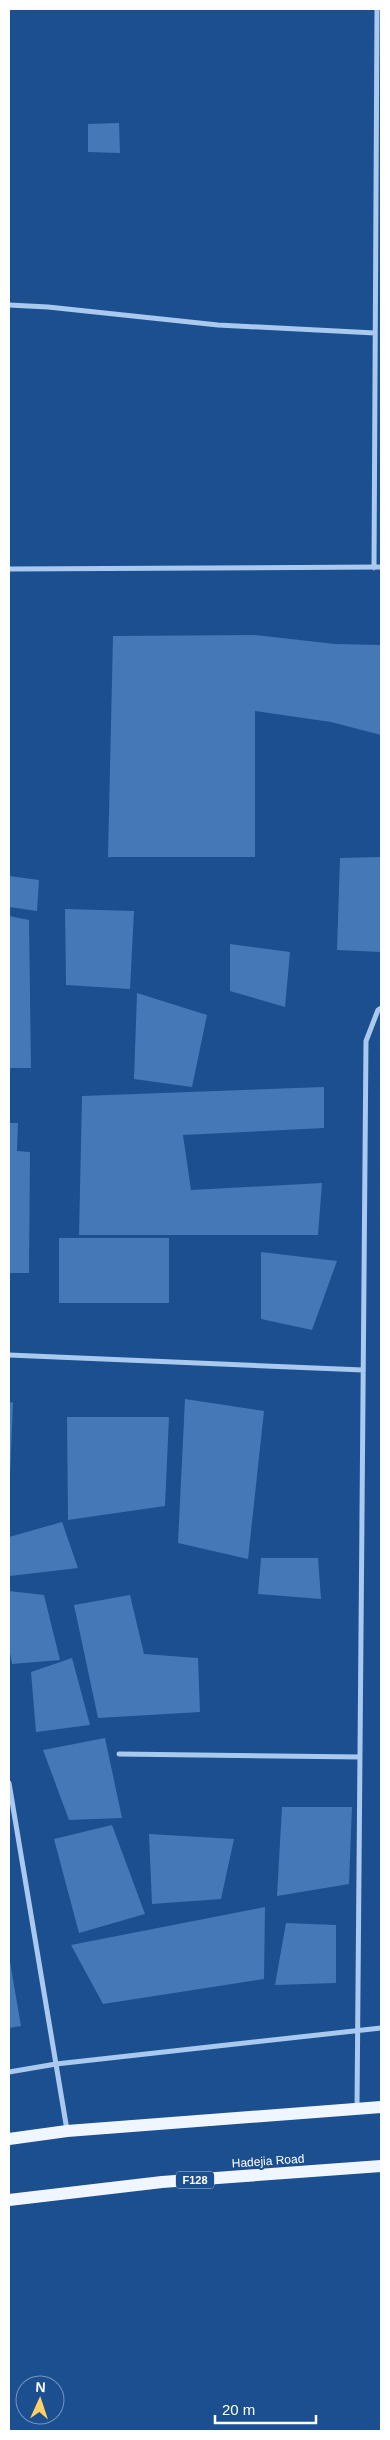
<svg xmlns="http://www.w3.org/2000/svg" width="390" height="2440" viewBox="0 0 390 2440" font-family="Helvetica,sans-serif">
  <style>
    .building { fill: #4478b7 }
    .lines { fill: none; stroke-linecap: round; stroke-linejoin: round }
    .street { stroke: #a9c9ee; stroke-width: 5 }
    .primary { stroke: #f0f6ff; stroke-width: 12 }
    .labels { text-anchor: middle; dominant-baseline: central; stroke-width: 4; stroke-linejoin: round; paint-order: stroke }
    .shield { fill: #1b4f8f; stroke: #bbcadd; stroke-width: 1 }
    .shield-label { font-size: 11px; font-weight: bold; fill: #fff }
    .street-label { font-size: 12px; fill: #fff; stroke: #1b4f8f }
  </style>
  <rect width="100%" height="100%" fill="#1b4f8f"/>
  <path class="building" d="M119,123L120,153L88,152V124Z
    M255,635L335,644L381,645V735L331,722L255,711V857H108L113,636Z
    M381,857V952L337,950L340,858Z
    M9,876L39,880L37,911L9,907Z
    M65,909L134,911L130,989L66,985Z
    M9,916L29,920L31,1068H9Z
    M230,944L290,952L285,1007L230,991Z
    M137,993L207,1015L192,1087L134,1079Z
    M324,1087V1128L183,1135L191,1190L322,1183L318,1235H79L82,1096Z
    M9,1123H18L17,1151L30,1152L29,1273H9Z
    M59,1238H169V1303H59Z
    M261,1252L337,1261L312,1330L261,1319Z
    M185,1399L264,1411L248,1559L178,1543Z
    M13,1402L10,1476H9V1403Z
    M67,1417H169L165,1506L68,1520Z
    M62,1522L78,1568L10,1576L9,1537Z
    M261,1558H318L321,1599L258,1594Z
    M9,1591L44,1595L60,1660L12,1664L9,1646Z
    M130,1595L144,1654L198,1658L200,1712L98,1718L74,1605Z
    M72,1658L90,1725L36,1732L31,1672Z
    M105,1738L122,1818L69,1820L43,1750Z
    M282,1807H352L349,1884L277,1896Z
    M112,1825L145,1914L79,1933L54,1839Z
    M149,1834L234,1839L221,1899L152,1904Z
    M265,1907L264,1979L103,2004L71,1945Z
    M286,1923L336,1925V1983L275,1985Z
    M9,1956L21,2026L9,2028Z"/>
  <g class="lines">
    <path class="street" d="M9,305L48,307L218,325L375,333
      M374,568L377,9
      M9,569L381,567
      M9,1355L363,1370
      M119,1754L360,1757
      M9,1783L67,2130
      M9,2072L56,2064L381,2028
      M357,2108L366,1041L378,1010L381,1008"/>
    <path class="primary" d="M9,2139L67,2131L381,2107
      M9,2200L162,2182L381,2166"/>
  </g>
  <g class="labels">
    <rect class="shield" x="176" y="2171.5" width="38" height="17" rx="4"/>
    <g class="shield-label">
      <text x="195" y="2180">F128</text>
    </g>
    <g class="street-label">
      <text transform="translate(268 2161) rotate(-4)">Hadejia Road</text>
    </g>
  </g>
  <rect width="390" height="2440" fill="none" stroke="#ffffff" stroke-width="20"/>
  <g transform="translate(40 2400) rotate(3)"><circle r="24" fill="#1b4f8f" stroke="#7695bc"/>
  <path d="M0-4L9 19L0 12L-9 19Z" fill="#ffd166"/>
  <text y="-8" font-size="14" font-weight="bold" text-anchor="middle" fill="#ffffff">N</text>
  </g>
  <path d="M215 2415v8h101v-8" fill="none" stroke="#ffffff" stroke-width="2.5"/>
  <text x="222" y="2415" font-size="15" fill="#ffffff" stroke="#1b4f8f" stroke-width="4" paint-order="stroke">20 m</text>
</svg>
